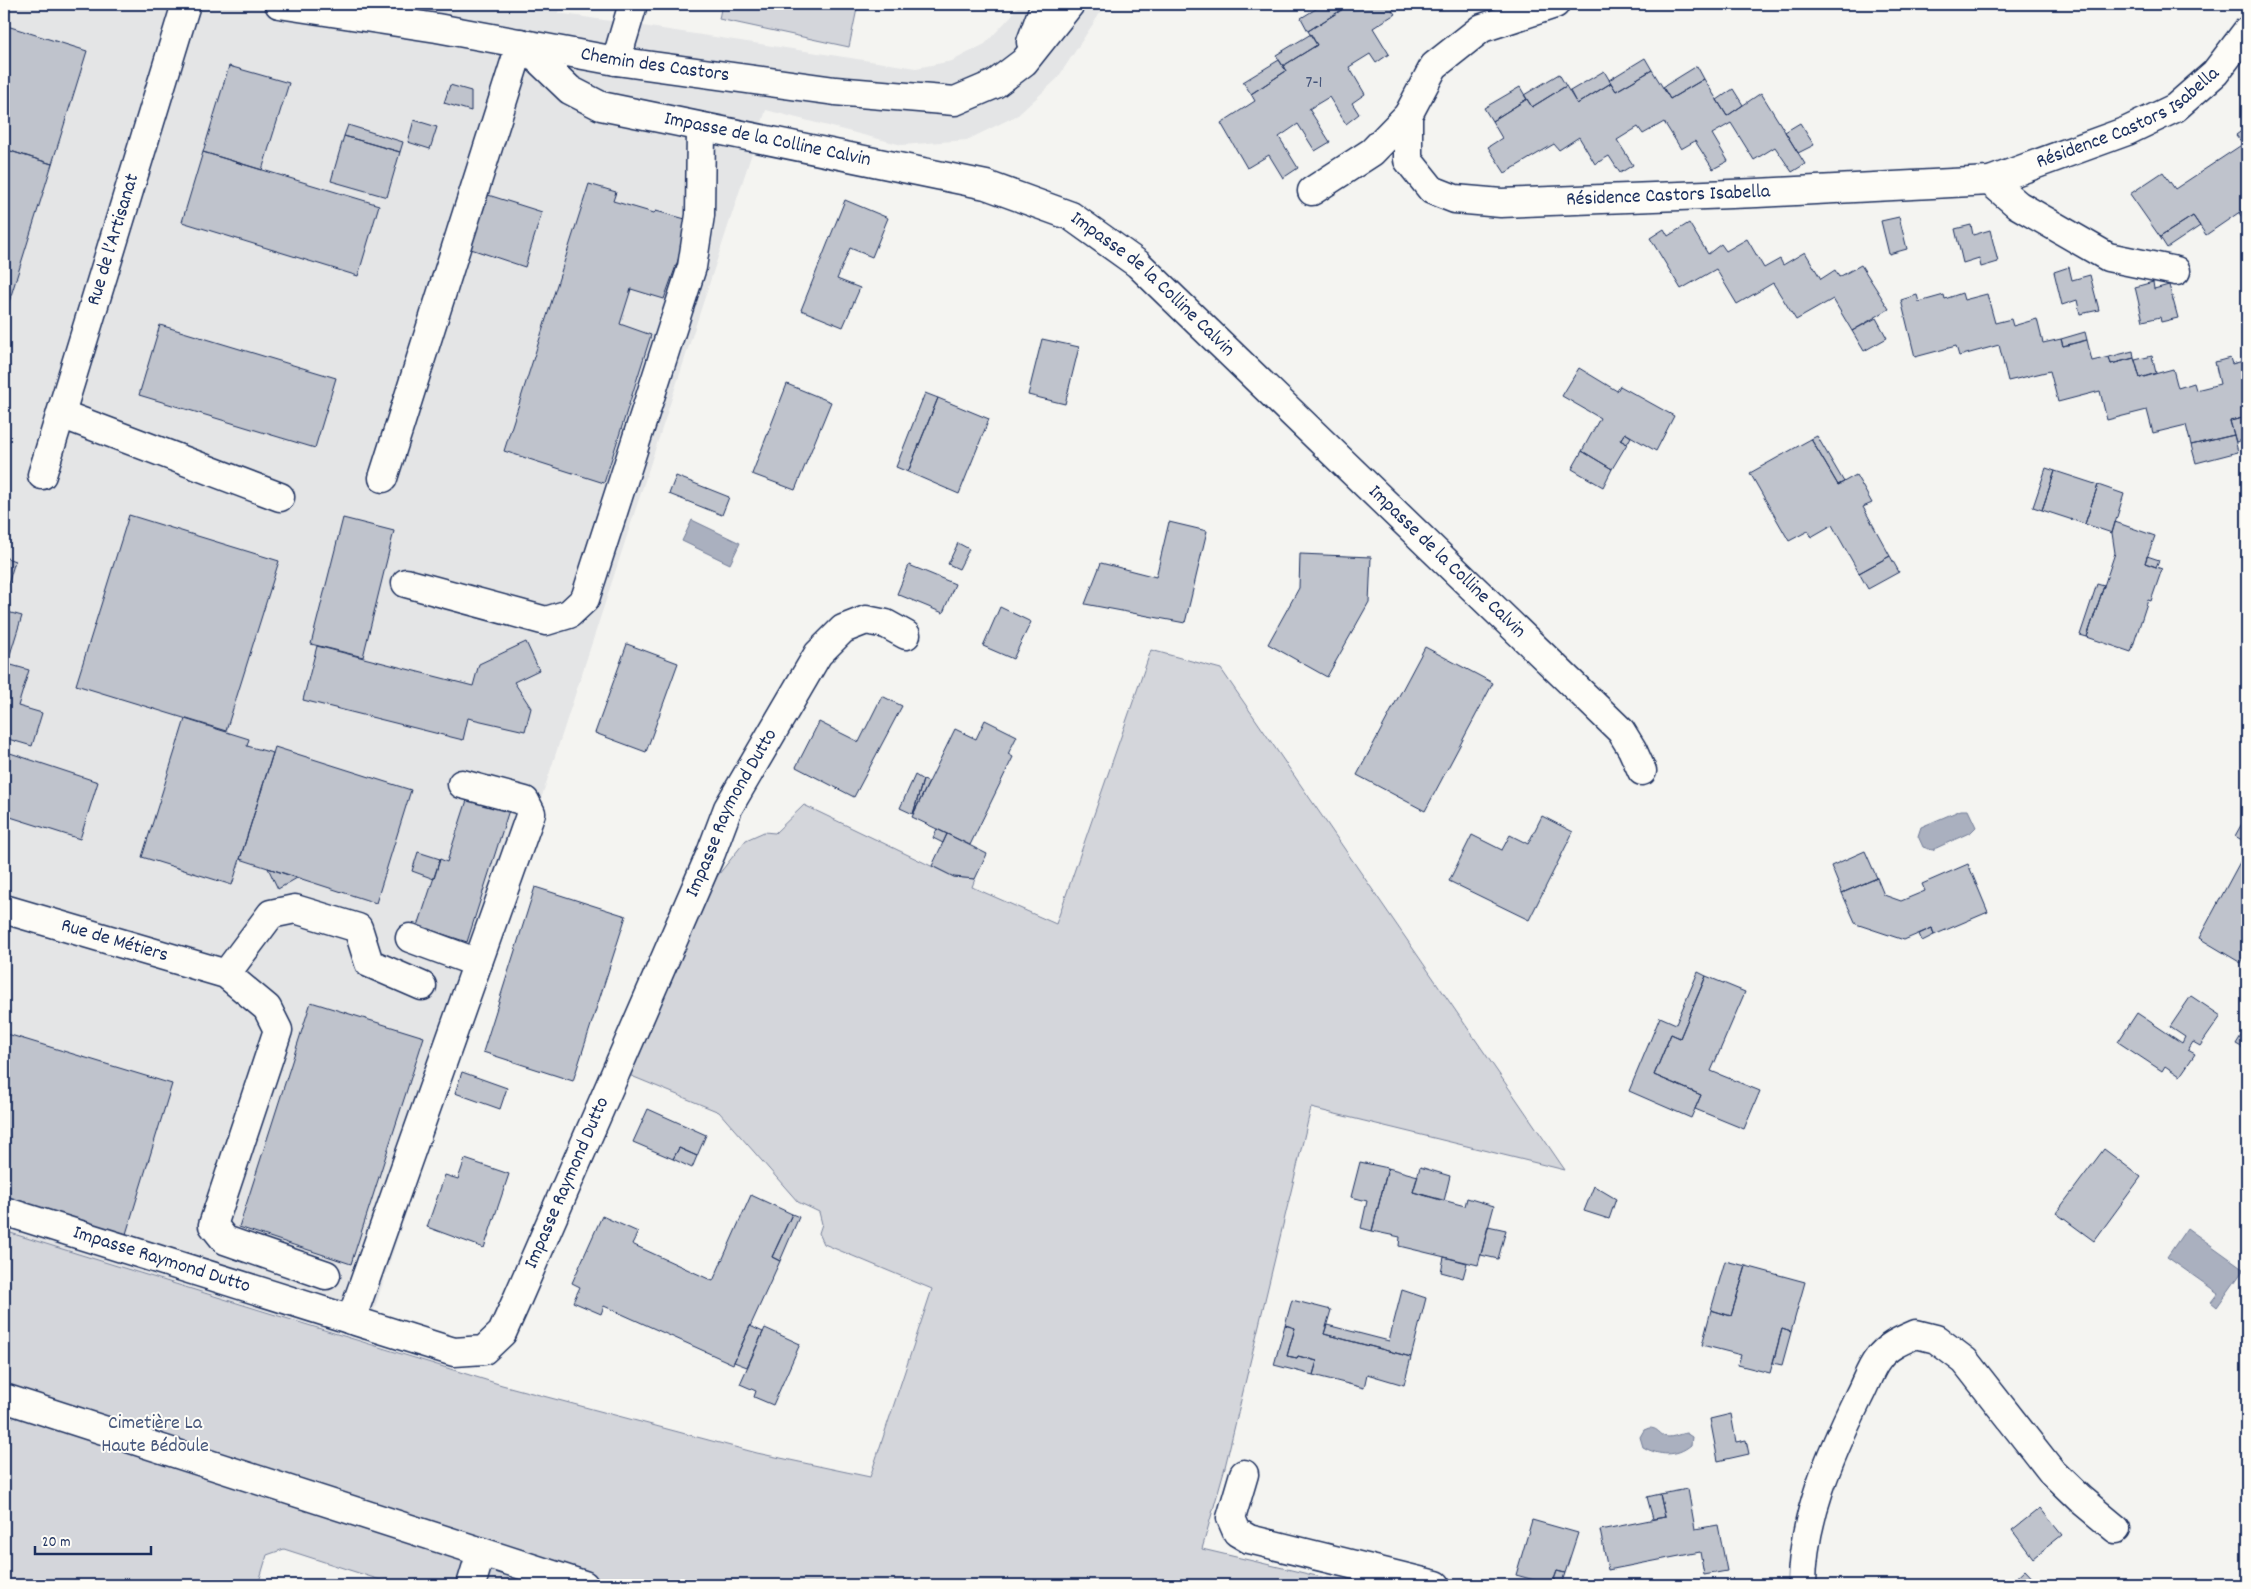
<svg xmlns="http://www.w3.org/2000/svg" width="2251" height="1589" viewBox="0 0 2251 1589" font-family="Dekko,sans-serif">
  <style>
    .built { fill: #e4e5e6 }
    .green { fill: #d4d6db; stroke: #78829c }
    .water { fill: #aab0bf; stroke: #717c98 }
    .building { fill: #bfc3cc; stroke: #1b2f5e }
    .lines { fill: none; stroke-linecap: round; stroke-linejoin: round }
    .minor-casing { stroke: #1b2f5e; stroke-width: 31 }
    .minor { stroke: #fdfcf7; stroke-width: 28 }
    .labels { text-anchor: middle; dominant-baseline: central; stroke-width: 4; stroke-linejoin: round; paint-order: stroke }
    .number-label { font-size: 18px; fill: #44547a }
    .street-label { font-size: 20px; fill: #1b2f5e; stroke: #fdfcf7 }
    .park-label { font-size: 20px; fill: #49597d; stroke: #fdfcf7 }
  </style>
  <rect width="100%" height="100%" fill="#f4f4f1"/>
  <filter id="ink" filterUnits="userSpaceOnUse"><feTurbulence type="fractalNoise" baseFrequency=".02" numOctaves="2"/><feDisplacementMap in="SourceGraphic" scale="10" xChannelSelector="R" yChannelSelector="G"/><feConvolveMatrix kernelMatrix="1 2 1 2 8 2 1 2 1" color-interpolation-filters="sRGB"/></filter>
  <g filter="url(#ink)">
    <path class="built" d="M4,4H561L558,13L916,68L952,61L985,44L1012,15L1019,4H1106L1057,79L1018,115L967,140L902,145L766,110L364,1341L4,1231Z"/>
    <path class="green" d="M722,4H858L849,47L719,19Z
      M1151,650L1221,669L1565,1170L1311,1108L1225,1467L1202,1549L1355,1585H396L284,1549L267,1555L258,1585H22L4,1579V1231L502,1385L757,1453L870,1477L932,1289L824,1244L819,1233L822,1224L819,1212L798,1202L719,1112L629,1075L715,879L746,840L764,832L775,833L804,805L954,877L975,879L972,887L1056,924Z"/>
    <path class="water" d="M692,520L740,543L730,564L682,541Z
      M1961,810H1968L1976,827L1971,832L1932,850L1923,847L1918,836L1921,827Z
      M2187,1228L2244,1269L2217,1307L2211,1302L2218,1293L2167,1257Z
      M1649,1428C1657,1428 1658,1432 1664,1436C1670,1439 1679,1434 1686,1433L1692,1437L1691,1445C1677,1457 1659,1456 1643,1447L1640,1437L1644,1430Z"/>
    <path class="building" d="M1324,4H1340L1343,9L1308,31L1301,18Z
      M1340,4H1401L1392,10L1395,14L1373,28L1389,54L1376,63L1370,54L1349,67L1365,94L1352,103L1359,114L1346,124L1329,97L1309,109L1330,142L1315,151L1298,124L1279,137L1298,168L1283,178L1269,155L1247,168L1221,123L1255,101L1251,94L1286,71L1283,66L1317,45L1308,31L1343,9Z
      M4,25L87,51L52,164L4,149Z
      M1311,34L1317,45L1283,66L1276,55Z
      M1645,58L1652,70L1616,91L1609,80Z
      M1279,60L1286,71L1251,94L1243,82Z
      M229,66L289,83L262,170L203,152Z
      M1697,66L1704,79L1670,99L1663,87Z
      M1652,70L1670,99L1704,79L1727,116L1761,93L1805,164L1792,172L1775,147L1754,160L1731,123L1712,134L1728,161L1713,169L1695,141L1681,149L1664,122L1643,134L1638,127L1617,140L1633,165L1620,173L1609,156L1595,164L1579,137L1559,150L1554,144L1505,173L1488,147L1502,138L1492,121L1527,99L1532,107L1566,86L1577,104L1611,83L1616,91Z
      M1604,71L1611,83L1577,104L1570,91Z
      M1559,74L1566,86L1532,107L1524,95Z
      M450,85L471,91V111L444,103Z
      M1520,87L1527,99L1492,121L1484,108Z
      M1733,89L1743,105L1727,116L1717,100Z
      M414,120L437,127L430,149L408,142Z
      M1800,123L1814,145L1798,153L1785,132Z
      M348,125L403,142L400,152L344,136Z
      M2247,127V207L2206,235L2193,216L2160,237L2130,194L2163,172L2175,189L2243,144L2236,135Z
      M344,136L400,152L387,197L331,181Z
      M4,149L52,164L4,318Z
      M203,152L379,205L358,276L182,222Z
      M589,184L616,192L613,201L654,213L656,211L689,220L690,227L664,299L631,289L620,324L651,335L604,483L504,451Z
      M485,194L542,212L525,267L468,248Z
      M845,200L888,218L872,257L850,248L837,279L860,288L843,327L801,310Z
      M2247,207V224L2239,213Z
      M2193,216L2200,226L2167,248L2160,237Z
      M1899,217L1907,249L1889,254L1881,221Z
      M1689,223L1708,254L1721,244L1726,251L1747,239L1764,268L1780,259L1783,265L1805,252L1821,279L1835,270L1839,277L1861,265L1889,309L1852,331L1833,299L1796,320L1773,283L1737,304L1716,269L1681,289L1650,238L1664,229L1668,236Z
      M1971,225L1973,235L1990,230L1998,262L1981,267L1979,258L1963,263L1955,229Z
      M2069,267L2072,280L2090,275L2099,310L2080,314L2077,300L2062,305L2054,272Z
      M2153,282L2154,289L2169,285L2178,318L2161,322L2160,317L2143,321L2135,287Z
      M1962,293L1964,300L1987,294L1995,323L2011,319L2013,326L2037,319L2043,343L2061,339L2063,346L2087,340L2092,361L2109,357L2111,364L2134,358L2140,378L2173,369L2178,388L2194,383L2196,390L2220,384L2215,362L2230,358L2232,364L2247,360V417L2230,421L2234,435L2191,445L2186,425L2153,433L2147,410L2107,420L2100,391L2058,402L2050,371L2008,381L1999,345L1959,356L1956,346L1915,357L1901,300L1917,295L1919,302L1944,295L1945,299Z
      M1876,318L1887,338L1864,351L1852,331Z
      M160,325L336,378L315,448L139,395Z
      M2085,332L2087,340L2063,346L2061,339Z
      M1042,339L1079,347L1065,404L1028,395Z
      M2133,351L2134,358L2111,364L2109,357Z
      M2152,356L2156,373L2140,378L2135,360Z
      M1579,368L1617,391L1620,386L1674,416L1656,451L1625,433L1620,440L1627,444L1612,469L1582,451L1600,418L1562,396Z
      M787,384L831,402L795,490L752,474Z
      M925,393L938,398L908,472L896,467Z
      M938,398L989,419L959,494L908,472Z
      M2247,417V439L2236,442L2230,421Z
      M1625,433L1631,437L1627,444L1620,440Z
      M2234,435L2238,452L2196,463L2191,445Z
      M1817,436L1844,482L1838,485L1811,439Z
      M1811,439L1838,485L1856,475L1872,503L1863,507L1890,556L1859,573L1832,525L1811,537L1808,531L1789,541L1750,473Z
      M1582,451L1612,469L1603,487L1572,469Z
      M2046,468L2055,471L2042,510L2033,507Z
      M2055,471L2098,485L2085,524L2042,510Z
      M676,476L729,497L722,515L669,494Z
      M2098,485L2124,494L2112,533L2085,524Z
      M129,515L279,561L226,731L76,685Z
      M343,518L394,531L363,657L311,644Z
      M1169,522L1207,531L1185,623L1085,604L1101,563L1156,577Z
      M2115,522L2155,536L2145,563L2162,569L2151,601L2148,600L2131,652L2087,637L2115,553L2112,533Z
      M958,543L969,549L959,569L948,564Z
      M1300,554L1371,557L1369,602L1327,677L1268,644L1299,588Z
      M1890,556L1899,572L1868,589L1859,573Z
      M2147,556L2159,560L2156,567L2145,563Z
      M4,557L15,561L4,598Z
      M909,565L955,584L943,613L897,594Z
      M2097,584L2104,586L2087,637L2080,635Z
      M1000,607L1031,622L1013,659L983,646Z
      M4,611L22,616L7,664L4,663Z
      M526,642L539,670L514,682L531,708L525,731L468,718L463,740L303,700L317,646L473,686L479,664Z
      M627,644L678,663L646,752L595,733Z
      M1425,647L1493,683L1425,811L1357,775Z
      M4,663L29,670L18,706L42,713L32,746L8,739L4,751L98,782L80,839L4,815Z
      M882,696L902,706L854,797L796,767L819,722L859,742Z
      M185,719L249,739L247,746L273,753L232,885L142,857Z
      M985,720L1017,736L1008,754L1013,757L970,845L912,817L955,729L976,739Z
      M275,747L411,790L376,903L240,859Z
      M915,775L923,780L913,814L900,808Z
      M923,780L929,782L913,814Z
      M468,797L509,810L467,942L418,926L440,859L447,862Z
      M1542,816L1573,832L1529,920L1449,881L1472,835L1502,850L1510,835L1528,844Z
      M2245,818L2247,819V843L2235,836Z
      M937,829L947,834L943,843L933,838Z
      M947,834L987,854L975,879L954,877L932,866Z
      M2247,849V951L2241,963L2199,938Z
      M1865,851L1877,878L1842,893L1831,866Z
      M418,852L440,859L434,879L412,871Z
      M1968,864L1988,912L1934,935L1932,928L1904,940L1856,924L1842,893L1877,878L1884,895L1901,901L1925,891L1922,884Z
      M268,868L297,878L278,889Z
      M535,887L626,916L573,1081L483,1052Z
      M1932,928L1934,935L1922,941L1919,934Z
      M1698,972L1706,976L1680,1038L1671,1034L1654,1075L1701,1095L1691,1118L1629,1091L1660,1017L1676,1024Z
      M1706,976L1745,992L1711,1071L1760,1091L1744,1129L1695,1109L1701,1095L1654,1075L1671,1034L1680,1038Z
      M2191,996L2221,1016L2200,1046L2193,1042L2188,1050L2195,1054L2180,1076L2165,1066L2162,1071L2118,1042L2137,1013L2182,1043L2185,1037L2170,1027Z
      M311,1002L424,1037L351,1264L239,1227Z
      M2247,1026V1050L2236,1044Z
      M4,1033L172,1084L126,1234L4,1197Z
      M462,1072L507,1088L500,1109L455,1093Z
      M648,1109L706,1135L697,1156L679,1148L673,1159L633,1142Z
      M679,1148L697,1156L692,1168L673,1159Z
      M2104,1149L2141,1177L2094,1241L2056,1213Z
      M465,1159L509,1174L484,1248L427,1227L445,1175L458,1179Z
      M1360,1162L1388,1168L1372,1231L1361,1228L1367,1201L1351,1197Z
      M1420,1167L1450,1176L1444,1201L1413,1192Z
      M1388,1168L1418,1176L1413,1192L1465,1206L1467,1198L1494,1206L1478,1265L1399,1246L1400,1237L1372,1231Z
      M1594,1186L1616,1199L1609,1219L1584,1211Z
      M751,1195L792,1214L772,1257L780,1261L733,1364L604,1306L601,1314L573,1302L580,1287L572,1283L602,1216L638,1232L632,1244L713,1281Z
      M792,1214L799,1217L780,1261L772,1257Z
      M1488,1226L1506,1230L1498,1259L1481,1255Z
      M1444,1257L1467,1263L1463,1278L1441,1272Z
      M1725,1261L1746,1266L1731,1316L1711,1310Z
      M1746,1266L1805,1282L1791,1332L1782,1329L1770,1373L1738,1365L1741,1355L1702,1345L1711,1310L1731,1316Z
      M1402,1290L1426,1298L1411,1357L1324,1334L1327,1325L1389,1341Z
      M1292,1300L1331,1310L1324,1334L1411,1357L1404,1385L1367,1374L1364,1388L1313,1375L1317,1361L1298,1356L1297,1358L1287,1356L1295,1328L1285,1325Z
      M1285,1325L1295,1328L1287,1356L1297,1358L1298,1356L1317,1361L1313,1375L1274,1365Z
      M750,1326L763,1332L747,1367L734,1362Z
      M765,1328L800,1344L773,1405L754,1397L756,1391L740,1384Z
      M1782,1329L1791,1332L1782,1365L1773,1363Z
      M1731,1414L1736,1442L1746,1440L1749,1454L1718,1461L1710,1419Z
      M1688,1489L1695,1529L1718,1525L1727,1571L1704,1575L1700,1552L1608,1570L1600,1530L1665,1517L1660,1494Z
      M1660,1494L1665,1517L1653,1519L1647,1497Z
      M2040,1508L2062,1535L2033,1558L2012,1530Z
      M1532,1520L1578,1533L1565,1573L1557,1571L1552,1585L1516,1575Z
      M2025,1570L2039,1585H2009Z
      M1557,1571L1565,1573L1561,1585H1552Z"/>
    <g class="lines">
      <defs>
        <g id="minor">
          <path id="s1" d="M279,4L437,28L616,61L835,91L955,101L995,84L1024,62L1070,4"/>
          <path id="s2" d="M1555,4L1482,28L1434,66L1408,115V160L1432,190L1455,199L1501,203L1757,193L1990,181L2127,131L2175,108L2215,73L2247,31"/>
          <path d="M1031,42L1045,4"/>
          <path d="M616,61L633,4"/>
          <path d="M1990,181L2018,205L2108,257L2176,271"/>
          <path d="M1312,191L1372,152L1408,115"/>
          <path d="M61,414L280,497"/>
          <path id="s3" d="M42,475L186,4"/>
          <path id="s4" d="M383,478L521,43L570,90L601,106L986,185L1071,216L1138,264L1621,731L1632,749L1642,771"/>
          <path d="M406,583L546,621L569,614L585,599L692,267L700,215L701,127"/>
          <path id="s5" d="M4,909L226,974L267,1008L278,1030L213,1225L225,1240L326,1275"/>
          <path d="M410,938L478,963"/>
          <path d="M226,974L271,914L295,909L358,928L369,963L422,986"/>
          <path id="s6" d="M4,1211L454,1352L484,1350L502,1333L516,1302L711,853L728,808L818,654L843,629L866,620L886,624L906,635"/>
          <path d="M351,1320L531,813L525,801L462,784"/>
          <path d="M4,1398L584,1585"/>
          <path d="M1244,1474L1231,1518L1237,1532L1249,1539L1436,1585"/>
          <path d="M471,1585L481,1552"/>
          <path d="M1802,1585C1802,1519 1830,1455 1859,1396C1865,1385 1870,1369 1878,1359C1887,1346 1902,1340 1916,1334L1936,1339L1965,1361L2052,1472L2080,1499L2116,1529"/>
        </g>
      </defs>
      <use href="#minor" class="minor-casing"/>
      <use href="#minor" class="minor"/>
    </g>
  </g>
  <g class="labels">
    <g class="number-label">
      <text x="1314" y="83">7-1</text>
    </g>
    <g class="street-label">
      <text stroke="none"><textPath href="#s1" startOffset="381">Chemin des Castors</textPath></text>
      <text stroke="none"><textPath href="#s2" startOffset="990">Résidence Castors Isabella</textPath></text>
      <text stroke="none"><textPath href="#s4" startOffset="729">Impasse de la Colline Calvin</textPath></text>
      <text stroke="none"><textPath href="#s2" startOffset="515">Résidence Castors Isabella</textPath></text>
      <text stroke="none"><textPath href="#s3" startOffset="246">Rue de l’Artisanat</textPath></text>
      <text stroke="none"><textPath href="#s4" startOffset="1149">Impasse de la Colline Calvin</textPath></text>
      <text stroke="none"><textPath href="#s4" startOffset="1554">Impasse de la Colline Calvin</textPath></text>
      <text stroke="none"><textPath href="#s6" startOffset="1095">Impasse Raymond Dutto</textPath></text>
      <text stroke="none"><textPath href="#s5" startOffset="115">Rue de Métiers</textPath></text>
      <text stroke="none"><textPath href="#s6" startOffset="690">Impasse Raymond Dutto</textPath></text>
      <text stroke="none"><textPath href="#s6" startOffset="165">Impasse Raymond Dutto</textPath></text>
    </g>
    <g class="park-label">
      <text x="155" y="1424">Cimetière La<tspan x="155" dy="23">Haute Bédoule</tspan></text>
    </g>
  </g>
  <rect width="2251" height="1589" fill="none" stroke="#fdfcf7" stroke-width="20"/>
  <rect x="10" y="10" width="2231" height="1569" fill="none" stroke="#1b2f5e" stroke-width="2" filter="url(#ink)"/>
  <path d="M35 1546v8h116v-8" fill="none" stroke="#1b2f5e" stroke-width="2.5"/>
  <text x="42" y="1546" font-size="15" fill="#1b2f5e" stroke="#fdfcf7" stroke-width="4" paint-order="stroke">20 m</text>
</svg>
